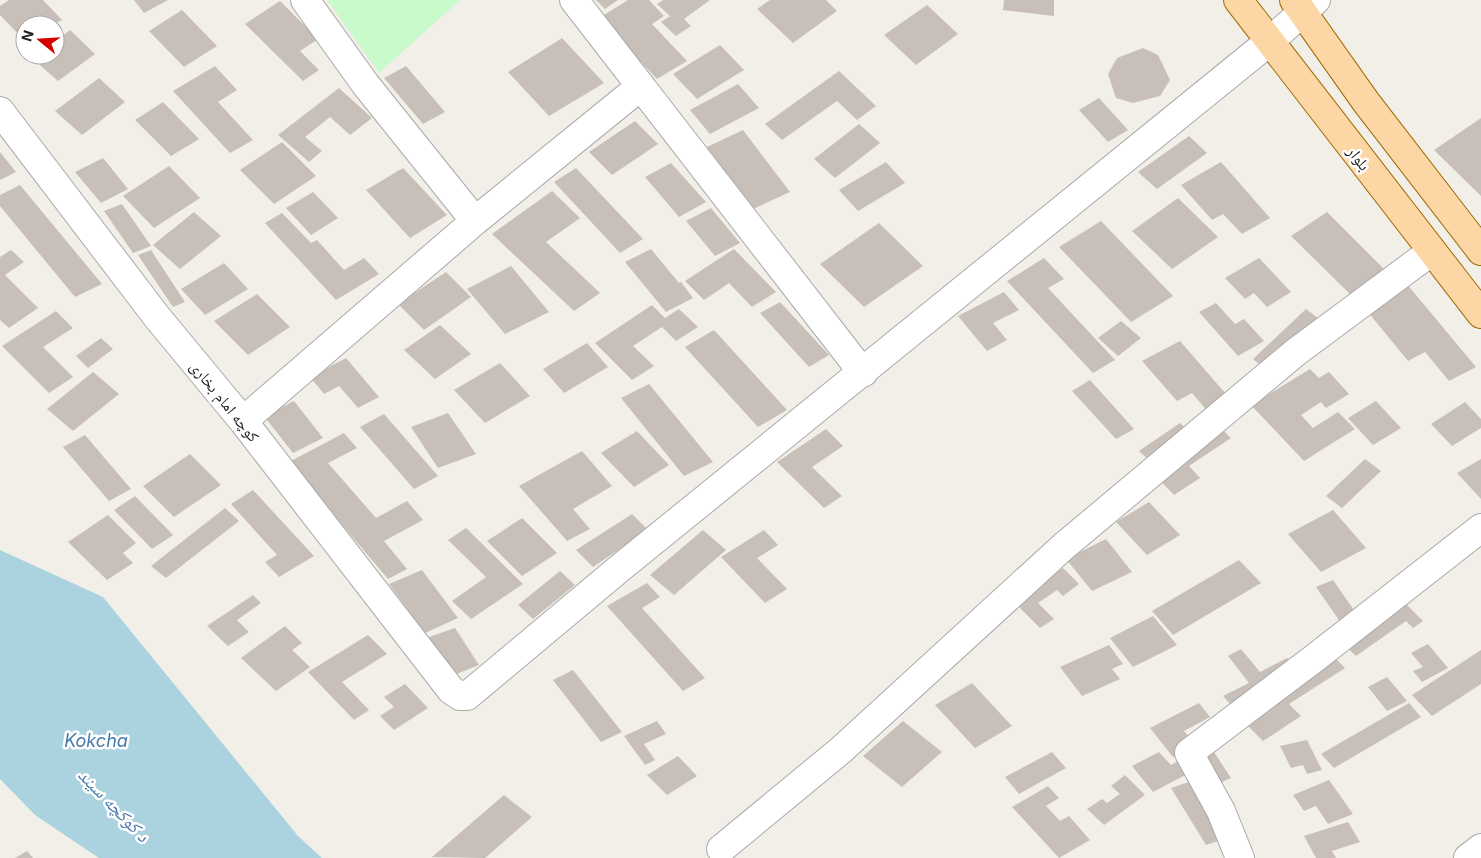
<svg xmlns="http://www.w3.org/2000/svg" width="1481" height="858" viewBox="0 0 1481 858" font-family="Inter,'Noto Naskh Arabic',sans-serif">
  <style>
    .park { fill: #c8facc }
    .water { fill: #aad3df }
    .building { fill: #c7bfb8 }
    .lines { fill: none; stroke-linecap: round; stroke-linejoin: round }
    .minor-casing { stroke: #a9a9a9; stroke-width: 30 }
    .major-casing { stroke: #a06b00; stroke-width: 30 }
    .minor { stroke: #fff; stroke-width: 28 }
    .major { stroke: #fcd6a4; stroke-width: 28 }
    .labels { text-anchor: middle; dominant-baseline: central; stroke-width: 5; stroke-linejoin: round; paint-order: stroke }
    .street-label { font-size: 16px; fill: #222; stroke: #fff }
    .water-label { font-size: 18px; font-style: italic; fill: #4a7aab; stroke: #fff }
  </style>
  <rect width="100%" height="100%" fill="#f2efe9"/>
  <path class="park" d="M327,0H460L379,73Z"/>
  <path class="water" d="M0,550L103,597L298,836L322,858H99L35,815L0,779Z"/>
  <path class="building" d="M9,0H43L62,20L53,25H25V41L0,15V6Z
    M134,0H168L144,13Z
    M596,0H618L605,9Z
    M628,0H649L664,16L652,24L687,61L657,79L599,18Z
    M663,0H710L684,19L691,26L676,36L661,22L670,16L657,4Z
    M770,0H826L837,11L793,43L757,9Z
    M1004,0H1054V16L1003,10Z
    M280,1L318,39L300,51L319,70L303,81L245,24Z
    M927,5L958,34L916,65L884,35Z
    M182,10L217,46L184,67L149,31Z
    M70,30L95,54L58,81L32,58L36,55H55V41Z
    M562,38L604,83L549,116L508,72Z
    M720,45L744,70L697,99L673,74Z
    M1143,48L1158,55L1170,80L1160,96L1133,103L1116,98L1108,74L1117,58Z
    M215,66L237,90L218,102L253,140L230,153L173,91Z
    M406,66L445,112L423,124L384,78Z
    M839,71L876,106L857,120L837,101L782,140L765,124Z
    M99,78L125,102L82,135L55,111Z
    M738,84L759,108L710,134L690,110Z
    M339,88L372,118L350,135L330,117L305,137L322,151L309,162L278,135Z
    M1099,98L1128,130L1108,142L1079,110Z
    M163,102L199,139L171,156L135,120Z
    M1481,118V196L1434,150Z
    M635,121L658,144L612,175L589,152Z
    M859,124L880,143L835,178L814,159Z
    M743,130L790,192L753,209L707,147Z
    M1189,136L1207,153L1157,189L1138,172Z
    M282,142L316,176L274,204L240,170Z
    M0,152L16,172L0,180Z
    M103,158L128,189L101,203L75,172Z
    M886,162L905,183L858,211L839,190Z
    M1221,162L1270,218L1242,234L1223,214L1212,220L1181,185Z
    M671,163L706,202L679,217L645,177Z
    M169,166L200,198L154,228L123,196Z
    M403,168L447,215L410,238L366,190Z
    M576,168L643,239L620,253L554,182Z
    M20,185L102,284L75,297L0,206V195Z
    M552,191L580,218L546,242L600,293L574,311L492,234Z
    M313,192L338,218L311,235L286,208Z
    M1178,198L1218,237L1172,269L1132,231Z
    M122,204L151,246L133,253L104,211Z
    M711,208L740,243L715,256L686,221Z
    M194,212L221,236L180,269L153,245Z
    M1327,212L1389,274L1353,297L1291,236Z
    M282,213L311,243L317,240L344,270L364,258L379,274L336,300L265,223Z
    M1101,221L1173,296L1131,322L1059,247Z
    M879,223L923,266L864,307L820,264Z
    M651,249L679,283L681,282L693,298L666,312L625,262Z
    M734,249L776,292L752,307L729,283L704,300L685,281Z
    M11,250L24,262L5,275L38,308L9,328L0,320V257Z
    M151,250L185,302L173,307L138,255Z
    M1044,258L1064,279L1048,288L1115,360L1093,373L1007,281Z
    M1259,258L1291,292L1267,307L1254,293L1245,299L1225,278Z
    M224,263L248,289L205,315L181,289Z
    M511,266L549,312L505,334L467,289Z
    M446,272L471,297L424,330L398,304Z
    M1406,283L1476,367L1449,381L1425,352L1408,361L1363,306Z
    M1004,292L1019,310L993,323L1007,340L987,351L958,316Z
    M257,294L290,327L248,355L214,321Z
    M780,302L829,355L809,367L760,313Z
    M1216,303L1235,324L1244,319L1264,341L1238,356L1199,312Z
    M652,305L665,318L679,309L698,327L676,341L662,327L633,346L654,366L632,380L595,343Z
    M1306,309L1318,318L1264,368L1253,359Z
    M56,311L73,328L43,347L73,377L49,393L2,346Z
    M1121,321L1141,338L1118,356L1098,338Z
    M440,325L471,354L435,379L404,350Z
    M714,330L787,410L758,427L685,347Z
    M101,338L113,349L88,368L76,356Z
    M1180,341L1232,401L1209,413L1192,393L1177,401L1142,361Z
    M587,343L608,367L564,393L543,369Z
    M346,358L379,397L358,408L339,386L324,394L310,377Z
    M500,363L530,396L485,423L454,390Z
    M1310,369L1319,378L1329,372L1349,394L1326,408L1321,402L1301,415L1313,428L1338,412L1355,429L1304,461L1251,405Z
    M93,372L119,394L73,431L47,409Z
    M1090,380L1134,429L1116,439L1072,391Z
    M649,384L713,462L684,476L621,398Z
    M294,401L323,438L293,453L264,416Z
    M1376,401L1401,428L1373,445L1348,418Z
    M1465,402L1481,419V428L1452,446L1431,424Z
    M448,413L476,454L438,468L411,427Z
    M384,414L438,476L414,489L360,427Z
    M1180,423L1193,435L1152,463L1139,451Z
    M826,429L843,446L812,467L842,496L824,508L777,462Z
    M1222,429L1231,438L1189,466L1200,478L1174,495L1154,474Z
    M637,431L669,465L634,487L601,453Z
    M344,433L357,448L328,463L376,518L407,501L423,520L384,541L407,569L388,579L289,462Z
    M85,435L131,489L109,501L63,447Z
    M582,451L612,486L573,509L590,529L567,541L519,486Z
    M190,454L221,485L174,517L143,486Z
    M1365,459L1381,471L1342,508L1326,496Z
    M1481,459V499L1457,473Z
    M253,490L314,556L279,577L265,562L277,555L231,504Z
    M135,496L173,535L152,549L114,510Z
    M1149,502L1180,535L1147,555L1116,522Z
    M225,508L239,521L166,578L151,566Z
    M1333,510L1366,548L1321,572L1288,534Z
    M632,514L648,530L593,567L576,550Z
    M108,515L136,543L123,553L133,563L107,580L68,542Z
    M522,518L557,553L522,576L487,541Z
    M466,528L523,584L471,619L452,601L486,577L448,540Z
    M703,530L726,550L674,595L650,575Z
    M764,530L778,545L757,558L787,589L765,603L721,557Z
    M1106,539L1132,572L1092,591L1066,559Z
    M1239,560L1261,583L1173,635L1152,611Z
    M1063,568L1079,584L1063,596L1057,590L1038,603L1054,619L1040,628L1013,601Z
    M422,570L458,618L425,633L389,584Z
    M560,571L575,585L533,619L518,605Z
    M1333,580L1358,616L1341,623L1316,587Z
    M647,583L660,597L642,608L705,678L683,691L607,606Z
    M253,595L261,603L237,620L249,632L228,646L207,626Z
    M1401,599L1423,621L1413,628L1406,621L1356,656L1340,641Z
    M1153,616L1177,645L1133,667L1110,638Z
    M285,626L302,643L292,650L310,667L276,691L241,658Z
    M455,628L479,665L454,675L429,637Z
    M368,635L387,654L342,682L369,710L354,720L308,672Z
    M1428,644L1448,668L1422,682L1413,671L1423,667L1411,653Z
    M1109,645L1123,664L1112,669L1120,679L1082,696L1060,667Z
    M1241,649L1260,672L1287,658L1297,669L1230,704L1223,696L1249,683L1228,656Z
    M1481,650V684L1432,716L1412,695Z
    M1333,656L1345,668L1289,704L1301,716L1263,741L1239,717Z
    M573,670L622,732L601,742L553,680Z
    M1387,677L1407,701L1387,711L1368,687Z
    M972,683L1012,726L975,748L935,705Z
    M405,684L428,708L394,730L380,716L394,707L384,697Z
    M1199,703L1210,717L1184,731L1196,745L1173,757L1150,728Z
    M1409,703L1421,717L1334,768L1321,754Z
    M657,721L666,734L644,744L655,760L645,765L624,736Z
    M903,721L942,752L902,787L863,756Z
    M1307,740L1322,770L1307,774L1303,765L1291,768L1280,746Z
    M1210,746L1231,778L1215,785L1193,753Z
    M1052,752L1066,768L1019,794L1005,777Z
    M1159,752L1171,765L1182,759L1193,771L1153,792L1132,766Z
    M678,756L697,776L667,795L647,775Z
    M1125,775L1145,795L1104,825L1087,809L1102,799L1107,803L1120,794L1111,786Z
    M1195,780L1230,837L1206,845L1171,788Z
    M1329,780L1353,814L1328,824L1316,806L1304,811L1293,795Z
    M1048,786L1059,798L1046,806L1060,821L1069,816L1090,840L1059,858L1012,807Z
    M504,795L532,817L485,858L432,857Z
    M1348,822L1360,842L1332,851L1336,858H1316L1304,836Z
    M27,851L33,858H15Z"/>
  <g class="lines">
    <defs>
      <path id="minor" d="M305,0L366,85L475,221
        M574,0L863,373
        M0,111L157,317L243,421L451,690L460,696H467L620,568L1270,41L1316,0
        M243,421L475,221L641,86
        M721,849L841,750L1064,546L1296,352L1432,251
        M1240,858L1221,811L1189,753L1316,657L1481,528
        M1468,858L1481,848"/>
      <path id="major" d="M1238,0L1481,314
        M1294,0L1366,102L1481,251"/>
    </defs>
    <use href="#minor" class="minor-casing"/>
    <use href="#major" class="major-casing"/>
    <use href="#minor" class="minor"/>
    <use href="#major" class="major"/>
  </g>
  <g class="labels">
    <g class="street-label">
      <text transform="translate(1359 158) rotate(52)">بلوار</text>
      <text transform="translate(225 401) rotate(51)">کوچه امام بخاری</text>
    </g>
    <g class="water-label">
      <text x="96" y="740">Kokcha</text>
      <text transform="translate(114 805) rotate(46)">د کوکچه سیند</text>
    </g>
  </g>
  <g transform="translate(40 40) rotate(288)"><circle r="24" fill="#ffffff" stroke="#a7a7a7"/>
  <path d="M0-4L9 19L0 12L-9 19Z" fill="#d40000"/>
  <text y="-8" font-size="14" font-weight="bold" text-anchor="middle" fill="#222222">N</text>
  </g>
</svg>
